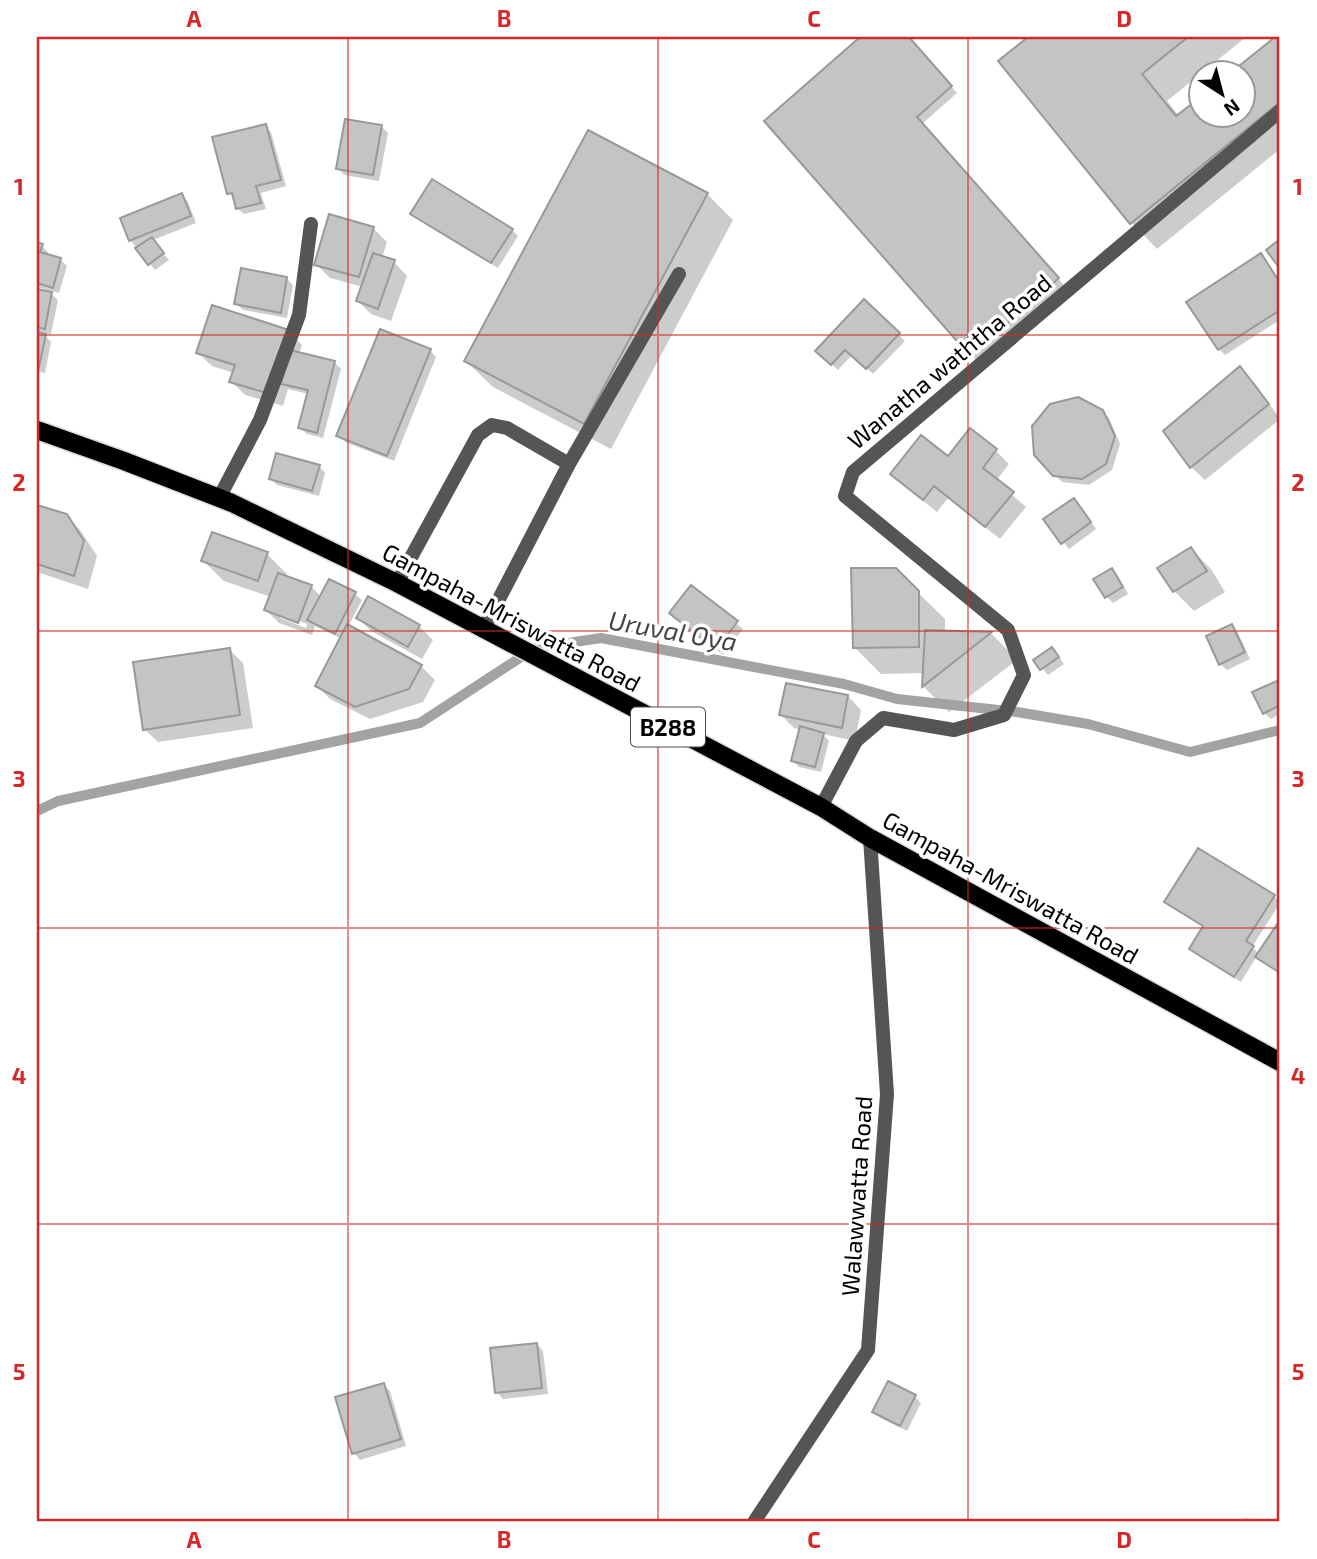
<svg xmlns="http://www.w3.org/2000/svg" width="1317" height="1559" viewBox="0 0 1317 1559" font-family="'Exo 2',sans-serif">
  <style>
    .shadow { fill: #0003; fill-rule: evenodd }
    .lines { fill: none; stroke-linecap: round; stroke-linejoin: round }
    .stream { stroke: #a3a3a3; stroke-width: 10 }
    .building { fill: #c4c4c4; stroke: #999; stroke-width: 2 }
    .primary-casing { stroke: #dbdbdb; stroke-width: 21 }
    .service { stroke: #555; stroke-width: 14 }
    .minor { stroke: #555; stroke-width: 14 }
    .primary { stroke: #000; stroke-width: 18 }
    .grid { fill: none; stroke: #d62828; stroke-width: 2; stroke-opacity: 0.55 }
    .labels { text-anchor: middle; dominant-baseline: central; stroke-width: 7; stroke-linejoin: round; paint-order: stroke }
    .shield { fill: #fff; stroke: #4c4c4c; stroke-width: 2 }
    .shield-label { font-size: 23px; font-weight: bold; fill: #000 }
    .street-label { font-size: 24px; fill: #000; stroke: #fff }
    .water-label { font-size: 26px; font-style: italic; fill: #444; stroke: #fff }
    .neatline { fill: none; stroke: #d62828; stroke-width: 2.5 }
    .grid-label { font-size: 23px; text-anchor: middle; font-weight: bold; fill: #d62828 }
  </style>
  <rect width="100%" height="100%" fill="#fff"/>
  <path class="shadow" d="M862,37H907L957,93L922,124L1064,285L977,361L766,122Z
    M1030,37H1246L1167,101L1179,116H1244V74H1232L1277,37H1280V149L1157,249L1131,222L1000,61Z
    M265,126L271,132L286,186L261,193L266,209L244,214L237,208L235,199L229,193Z
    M381,126L388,133L379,181L344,175L338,168Z
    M707,194L733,220L611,449L493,387L466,361Z
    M182,195L188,202L196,223L153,240L169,260L155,270L130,240Z
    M412,214L512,230L518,236L498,268L419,220Z
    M373,228L387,242L382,258L394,262L407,276L391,321L371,314L358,301L363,287L330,278L316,264Z
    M37,244L42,246L48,252L47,256L61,260L67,266L59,293L37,287Z
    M1261,256L1267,262L1280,282V320L1225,355L1219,349Z
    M287,279L293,285L287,318L243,310L236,304Z
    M37,291L51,294L58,300L51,334L42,333L51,342L45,373L37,371Z
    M864,302L905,341L873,374L852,355L838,370L818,351Z
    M288,331L302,345L299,354L335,363L341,369L323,438L307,434L300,428L309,394L288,389L283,406L245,395L231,381L234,373L212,366L198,353Z
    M430,350L436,357L394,461L345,442L338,435Z
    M1240,369L1254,382L1280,419L1205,480L1191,467L1166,432Z
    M1102,411L1109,418L1120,444L1112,470L1089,485L1062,482L1035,454Z
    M971,431L996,451L1009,464L996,481L1026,507L1000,539L948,498L937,512L906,487L892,474L948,459Z
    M319,466L325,473L319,496L277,485L270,478Z
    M1080,506L1096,529L1069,549L1046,520Z
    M37,507L66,516L80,530L97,556L88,589L37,572Z
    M1191,549L1211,569L1225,592L1194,611L1174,591Z
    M267,554L287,574L286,577L311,586L321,597L329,581L355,594L362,600L348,627L421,666L435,680L423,702L370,719L330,699L317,686L342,639L315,626L312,635L279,623L266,610L271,597L224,581L203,561ZM280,614L307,624L306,628L280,618Z
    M895,570L945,619V633L992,634L1017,660L949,712L924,687V673L881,674L854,647Z
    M1111,570L1118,577L1128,594L1113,603L1107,597Z
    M691,587L743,629L723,655L677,619Z
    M358,618L419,626L433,640L422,659L371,631Z
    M1231,626L1238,633L1250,659L1227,670L1220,664Z
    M230,650L243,663L253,728L158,742L144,729Z
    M1058,655L1064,664L1048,675L1036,661Z
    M1278,682L1280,684V714L1271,719L1264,713Z
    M848,696L861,710L855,741L823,734L829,741L821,772L799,767L793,761L801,730L794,728L781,715Z
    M1274,896L1280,903L1252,947L1259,954L1280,923V973L1264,963L1257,956L1241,982L1197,955L1191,949L1204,927L1173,908L1166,902Z
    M537,1344L543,1351L548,1394L503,1399L497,1392Z
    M384,1385L390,1391L406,1446L360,1460L354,1453Z
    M915,1397L921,1403L907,1431L881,1418L874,1412Z
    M1248,1518L1253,1522H1228Z"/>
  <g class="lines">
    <path class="stream" d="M37,811L58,801L420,723L535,648L601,638L844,684L897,699L1017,712L1088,724L1190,752L1280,730"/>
  </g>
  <path class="building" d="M860,37H909L952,86L917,117L1059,278L970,356L764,121Z
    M1028,37H1188L1142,74L1176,116L1202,96V116H1244V74H1229L1275,37H1280V102L1130,224L998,61Z
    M345,119L382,125L373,175L336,169Z
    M266,124L281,180L256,186L261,203L236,209L232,193L227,194L212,137Z
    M588,130L708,193L584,424L464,361Z
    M432,179L513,229L491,263L410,214Z
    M182,193L191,216L129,241L120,218Z
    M329,214L374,227L359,277L314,265Z
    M152,237L164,253L148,265L135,248Z
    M1280,239V269L1266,250Z
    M37,242L43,244L40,252L61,258L53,288L37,283Z
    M373,253L395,260L378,309L356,301Z
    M1261,253L1280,283V310L1218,350L1186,302Z
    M241,268L287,277L281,313L234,304Z
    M37,289L52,292L45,329L37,327Z
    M864,299L900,333L866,369L845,350L831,365L815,351Z
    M212,305L289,330L270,394L229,382L235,365L196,353Z
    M380,329L431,349L387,456L336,436Z
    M37,332L46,334L39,367H37Z
    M290,350L335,361L317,433L298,428L308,390L281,384Z
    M1240,366L1269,404L1190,468L1163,431Z
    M1078,397L1103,410L1115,436L1106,464L1082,479L1053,476L1034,455L1032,426L1050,404Z
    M970,428L997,449L983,468L1014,492L985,527L934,486L923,500L890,474L921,435L948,456Z
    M276,453L320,465L312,491L269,479Z
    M1074,498L1091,522L1061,544L1043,519Z
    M37,505L67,514L84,541L74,576L37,564Z
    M212,532L268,552L258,581L201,561Z
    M1191,547L1207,571L1173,592L1157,568Z
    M851,568H896L919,591V647L853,648Z
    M1112,568L1123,587L1105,598L1093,579Z
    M278,573L312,585L298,623L264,610Z
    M329,579L356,592L335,634L307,620Z
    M691,585L738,621L716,650L669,613Z
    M368,596L420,625L408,647L356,618Z
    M347,624L422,665L409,689L355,707L315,686Z
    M1232,624L1245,652L1219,665L1206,636Z
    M925,630L992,632L922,687Z
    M1052,647L1059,657L1040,670L1033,660Z
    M230,648L240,715L143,730L133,662Z
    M1279,680L1280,683V705L1263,714L1252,692Z
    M786,683L848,695L842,728L779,715Z
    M800,726L824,733L815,767L791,761Z
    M1198,848L1275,895L1246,941L1254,946L1234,977L1189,949L1203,926L1164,902Z
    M1280,920V973L1255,957Z
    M537,1343L542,1388L495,1393L490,1348Z
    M888,1381L916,1395L900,1426L872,1412Z
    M384,1383L401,1439L352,1454L335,1397Z"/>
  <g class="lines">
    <defs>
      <path id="primary" d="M37,430L124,461L232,503L397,583L821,807L870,838L1280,1062"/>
    </defs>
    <use href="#primary" class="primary-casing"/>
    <path class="service" d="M397,583L478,435L492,425L507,428L569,464
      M484,628L569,464L679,274"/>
    <path class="minor" d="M219,498L260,420L299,315L311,224
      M821,807L856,741L883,718L954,730L1004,715L1024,675L1008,630L845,496L853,472L1280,111
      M754,1522L868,1350L887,1094L870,838"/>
    <use href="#primary" class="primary"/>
  </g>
  <path class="grid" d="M348,37V1522M658,37V1522M968,37V1522M37,335H1280M37,631H1280M37,928H1280M37,1224H1280"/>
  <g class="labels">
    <rect class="shield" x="631" y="707.5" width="74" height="39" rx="5"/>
    <g class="shield-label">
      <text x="668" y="727">B288</text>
    </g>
    <g class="street-label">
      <text transform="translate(949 361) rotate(-40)">Wanatha waththa Road</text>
      <text transform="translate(512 617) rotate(28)">Gampaha-Mriswatta Road</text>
      <text transform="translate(1011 887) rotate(29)">Gampaha-Mriswatta Road</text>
      <text transform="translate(856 1196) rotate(-86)">Walawwatta Road</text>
    </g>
    <g class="water-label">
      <text transform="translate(673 630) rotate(10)">Uruval Oya</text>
    </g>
  </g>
  <rect width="1317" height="1559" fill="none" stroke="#ffffff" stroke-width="77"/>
  <g transform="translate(1222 94) rotate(144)"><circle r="33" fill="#ffffff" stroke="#999999" stroke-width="2"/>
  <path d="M0-5L12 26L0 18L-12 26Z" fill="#000000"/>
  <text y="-10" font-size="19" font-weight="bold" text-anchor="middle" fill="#000000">N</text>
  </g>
  <rect x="38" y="38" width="1240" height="1482" class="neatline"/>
  <g class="grid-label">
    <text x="194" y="27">A</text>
    <text x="504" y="27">B</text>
    <text x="814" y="27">C</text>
    <text x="1124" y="27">D</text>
    <text x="19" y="195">1</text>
    <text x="1298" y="195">1</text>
    <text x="19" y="491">2</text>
    <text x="1298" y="491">2</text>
    <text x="19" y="787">3</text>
    <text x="1298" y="787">3</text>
    <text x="19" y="1084">4</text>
    <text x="1298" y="1084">4</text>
    <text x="19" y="1380">5</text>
    <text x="1298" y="1380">5</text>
    <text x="194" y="1548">A</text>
    <text x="504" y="1548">B</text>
    <text x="814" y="1548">C</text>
    <text x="1124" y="1548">D</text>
  </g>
</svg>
